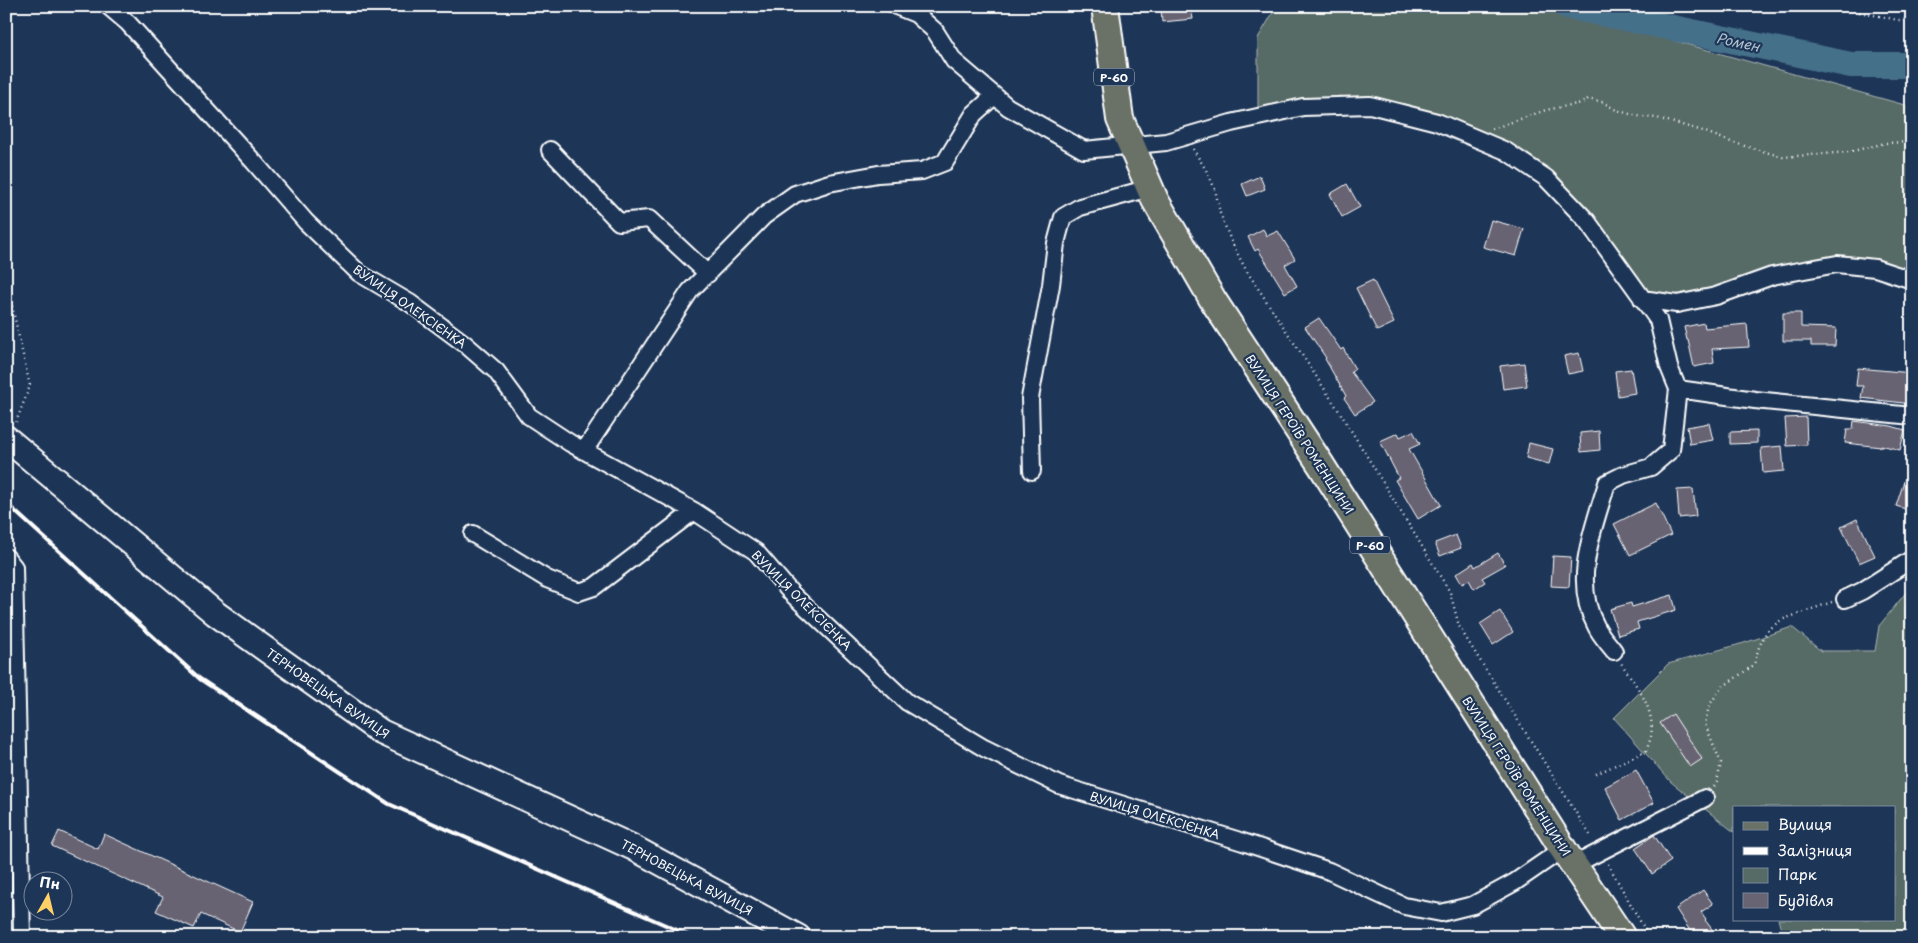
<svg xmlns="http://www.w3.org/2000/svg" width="1918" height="943" viewBox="0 0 1918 943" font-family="'Playpen Sans',sans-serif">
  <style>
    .green { fill: #576b66; stroke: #abb5b2 }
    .water { fill: #446f8a; stroke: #8fa9b9 }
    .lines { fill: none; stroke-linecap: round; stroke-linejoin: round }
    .river { stroke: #446f8a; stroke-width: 26 }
    .building { fill: #686473; stroke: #fff }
    .minor-casing { stroke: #fff; stroke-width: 20 }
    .secondary-casing { stroke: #fff; stroke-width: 28 }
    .primary-casing { stroke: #fff; stroke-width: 30 }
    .path { stroke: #fff; stroke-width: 2.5; stroke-dasharray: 1 4; stroke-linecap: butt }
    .minor { stroke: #1d3557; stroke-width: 16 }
    .secondary { stroke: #1d3557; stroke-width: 24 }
    .primary { stroke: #6a7166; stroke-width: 26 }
    .rail { stroke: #fff; stroke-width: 4 }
    .labels { text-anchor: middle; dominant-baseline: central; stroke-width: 4.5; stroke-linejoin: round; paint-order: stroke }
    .shield { fill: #1d3557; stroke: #bbc2cd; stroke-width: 1 }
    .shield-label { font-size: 11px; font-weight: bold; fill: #fff }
    .street-label { font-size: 12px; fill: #fff; stroke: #1d3557 }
    .water-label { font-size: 14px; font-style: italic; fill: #b4c5d0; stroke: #1d3557 }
  </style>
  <rect width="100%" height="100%" fill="#1d3557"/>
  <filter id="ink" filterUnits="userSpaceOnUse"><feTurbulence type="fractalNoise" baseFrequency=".02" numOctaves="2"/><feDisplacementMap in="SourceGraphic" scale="10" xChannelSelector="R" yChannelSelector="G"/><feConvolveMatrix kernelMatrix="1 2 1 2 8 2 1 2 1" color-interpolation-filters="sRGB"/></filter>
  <g filter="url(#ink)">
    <path class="green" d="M1277,6H1541L1556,13L1639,31L1912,107V285L1855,261L1674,305L1646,294L1535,176L1416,109L1340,96L1258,108V38Z
      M1912,585V937H1783L1778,919H1894V807H1734V832L1671,782L1614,718L1668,664L1744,643L1792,627L1821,651H1875L1879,626Z"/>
    <path class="water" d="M1912,591V631C1901,621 1904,603 1912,591Z"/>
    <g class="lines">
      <path class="river" d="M1567,6L1851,65H1912"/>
    </g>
    <path class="building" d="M1161,6H1191L1193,19L1162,22Z
      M1260,176L1265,189L1247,196L1242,184Z
      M1347,184L1360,207L1342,217L1330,194Z
      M1491,220L1524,229L1516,256L1483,247Z
      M1263,229L1267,236L1278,231L1295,259L1285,265L1297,286L1285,293L1258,249L1255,251L1248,237Z
      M1373,280L1394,323L1377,331L1356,288Z
      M1783,313H1801V327L1836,328L1835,346H1811V341H1783Z
      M1319,318L1341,350L1343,348L1355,369L1351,372L1373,402L1355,414L1344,398L1346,396L1325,359L1326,358L1305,327Z
      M1704,323L1705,328L1747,324L1749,347L1712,349L1714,363L1694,367L1688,340H1687L1684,327Z
      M1579,353L1583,371L1568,374L1564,356Z
      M1524,363L1527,386L1503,389L1500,366Z
      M1858,368L1912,373V404L1861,398L1863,386H1856Z
      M1631,369L1635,393L1618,396L1615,371Z
      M1806,417L1807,445L1787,446L1785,418Z
      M1854,421L1891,426L1905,430L1900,450L1881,445V447L1845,443L1847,429H1853Z
      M1709,423L1713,440L1690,444L1687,427Z
      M1413,431L1420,444L1409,449L1441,505L1418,519L1395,480L1399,478L1380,441L1398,433L1400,437Z
      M1599,431L1600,450L1581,452L1580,433Z
      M1757,431V443L1730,444V432Z
      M1529,443L1553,449L1549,464L1526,458Z
      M1782,446L1784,471L1763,473L1761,448Z
      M1909,466H1912V511L1896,506Z
      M1693,489L1696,516L1679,518L1677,490Z
      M1656,503L1671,535L1630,555L1614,524Z
      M1857,519L1875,556L1859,563L1841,527Z
      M1456,535L1461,548L1440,556L1435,543Z
      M1498,553L1505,565L1482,578L1485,582L1474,589L1469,580L1462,584L1456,574L1473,563L1475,567Z
      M1553,556L1571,557L1569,587L1551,586Z
      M1672,595L1676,610L1637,622L1639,629L1618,635L1610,609L1631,603L1632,607Z
      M1500,611L1513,632L1493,645L1480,624Z
      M1673,714L1702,759L1690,767L1660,723Z
      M1636,770L1654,803L1622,820L1605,787Z
      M59,831L98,849L104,834L253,902L240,932L201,914L194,928L156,911L163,897L52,846Z
      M1654,835L1671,861L1652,874L1635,848Z
      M1703,890L1713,904L1701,912L1706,919L1705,920L1718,937H1694L1676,909Z"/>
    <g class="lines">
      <defs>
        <path id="minor" d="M108,6L128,23L254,162L306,222L359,273L410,303L465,344L496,371L529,416L570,443L694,511L756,552L792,594L907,702L984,748L1059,785L1243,842L1329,871L1404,906L1441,913L1473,905L1515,882L1563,849
          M896,6L916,14L935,31L954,61L1008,107L1084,150L1166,142L1231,123L1303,107L1370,105L1437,122L1506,151L1546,178L1587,221L1658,320L1669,367L1678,389L1755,400L1912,416
          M550,150L619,222L649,219L708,274
          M1642,299L1677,304L1716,296L1772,276L1837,264L1875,268L1912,280
          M584,451L690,291L764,216L795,194L829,183L878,174L922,171L945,162L974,114L994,96
          M1032,471L1030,398L1051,285L1056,243L1063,217L1080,207L1150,188
          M473,534L547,579L579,592L594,587L694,511
          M6,557L14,567L22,937
          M1845,599L1862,591L1912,559
          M1614,651C1608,643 1600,635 1596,626C1571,580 1594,528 1607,483L1623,475L1651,467L1671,450L1678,389
          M1574,865L1705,798"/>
        <path id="secondary" d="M6,438L215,613L381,732L632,847L798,937"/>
        <path id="primary" d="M1105,6L1120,119L1155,200L1213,300L1321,465L1563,849L1622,937"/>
      </defs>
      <use href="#minor" class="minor-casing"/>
      <use href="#secondary" class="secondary-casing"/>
      <use href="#primary" class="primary-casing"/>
      <path class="path" d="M1830,6L1898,20L1912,19
        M1492,129L1546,110L1582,103L1588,99L1603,102L1614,109L1626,113L1642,117L1657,118L1703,131L1731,142L1783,157L1849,152L1885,143L1912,142
        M1193,149L1206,170L1215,189L1220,213L1231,241L1246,270L1341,414L1450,592L1459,626L1466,638L1592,838
        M6,298L12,306L30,386L16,422
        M1596,774L1646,751C1648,746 1650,741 1651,736C1656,709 1635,684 1621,663
        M1714,787L1717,782L1721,763L1705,724L1709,706L1721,688L1754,665L1759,647L1767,631L1781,620L1832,602
        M1608,864L1649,937"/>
      <use href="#minor" class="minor"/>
      <use href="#secondary" class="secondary"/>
      <use href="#primary" class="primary"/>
      <path class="rail" d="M6,503L200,679L389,804L693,937"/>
    </g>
  </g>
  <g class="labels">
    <g class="shield">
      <rect x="1094" y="68.5" width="40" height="17" rx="4"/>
      <rect x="1350" y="536.5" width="40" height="17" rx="4"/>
    </g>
    <g class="shield-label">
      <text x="1114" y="77">Р-60</text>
      <text x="1370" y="545">Р-60</text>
    </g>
    <g class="street-label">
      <text transform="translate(410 306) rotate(35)">ВУЛИЦЯ ОЛЕКСІЄНКА</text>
      <text transform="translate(1300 434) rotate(57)">ВУЛИЦЯ ГЕРОЇВ РОМЕНЩИНИ</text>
      <text transform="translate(802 600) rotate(45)">ВУЛИЦЯ ОЛЕКСІЄНКА</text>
      <text transform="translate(328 693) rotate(35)">ТЕРНОВЕЦЬКА ВУЛИЦЯ</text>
      <text transform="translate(1517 776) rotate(57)">ВУЛИЦЯ ГЕРОЇВ РОМЕНЩИНИ</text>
      <text transform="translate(1155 815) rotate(17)">ВУЛИЦЯ ОЛЕКСІЄНКА</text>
      <text transform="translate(687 877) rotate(28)">ТЕРНОВЕЦЬКА ВУЛИЦЯ</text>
    </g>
    <g class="water-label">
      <text transform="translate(1738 42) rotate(12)">Ромен</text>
    </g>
  </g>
  <rect width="1918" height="943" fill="none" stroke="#1d3557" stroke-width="25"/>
  <rect x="12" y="12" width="1893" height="918" fill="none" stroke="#fff" stroke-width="2" filter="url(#ink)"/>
  <rect x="1733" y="806" width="162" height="115" fill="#1d3557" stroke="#77869a"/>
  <rect x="1743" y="822" width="25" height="8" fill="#6a7166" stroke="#77869a"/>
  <text x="1778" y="830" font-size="15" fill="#ffffff">Вулиця</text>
  <rect x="1743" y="847" width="25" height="8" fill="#ffffff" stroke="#77869a"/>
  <text x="1778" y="856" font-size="15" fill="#ffffff">Залізниця</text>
  <rect x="1743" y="868" width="25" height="15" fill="#576b66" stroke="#77869a"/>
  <text x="1778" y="880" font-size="15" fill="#ffffff">Парк</text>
  <rect x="1743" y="893" width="25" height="15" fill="#686473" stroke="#77869a"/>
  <text x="1778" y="906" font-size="15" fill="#ffffff">Будівля</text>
  <g transform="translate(48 896) rotate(8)"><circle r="24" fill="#1d3557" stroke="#77869a"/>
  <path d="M0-4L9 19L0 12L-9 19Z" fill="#ffd166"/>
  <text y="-8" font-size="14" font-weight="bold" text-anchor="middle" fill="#ffffff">Пн</text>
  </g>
</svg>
